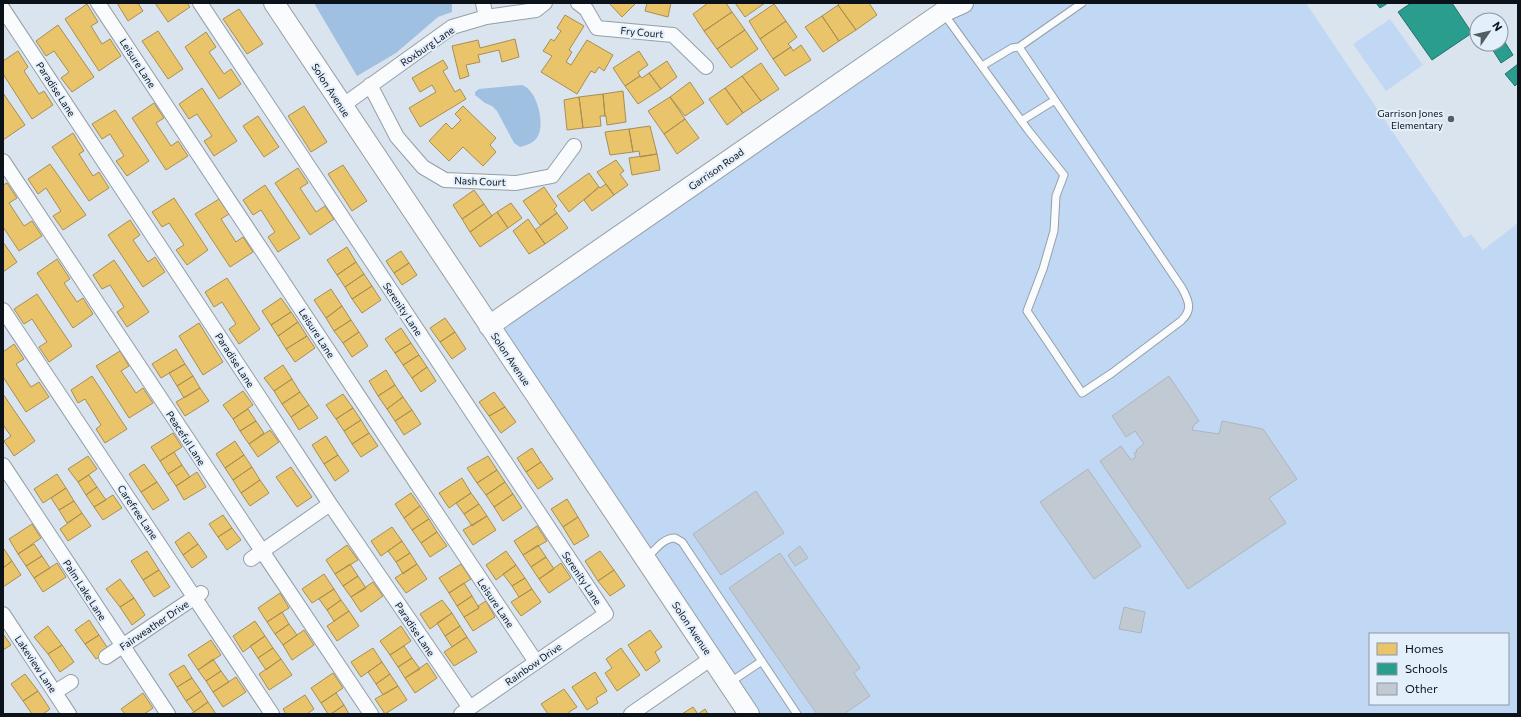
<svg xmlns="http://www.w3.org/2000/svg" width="1521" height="717" viewBox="0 0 1521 717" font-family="Commissioner,sans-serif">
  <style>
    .green { fill: #c0d8f4; fill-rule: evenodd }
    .water { fill: #a0c0e2 }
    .homes { fill: #e9c46a; stroke: #a78f52 }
    .schools { fill: #2a9d8f; stroke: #21736c }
    .building { fill: #c1c9d2; stroke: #adb5be }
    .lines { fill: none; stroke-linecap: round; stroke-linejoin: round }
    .lane-casing { stroke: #969fa7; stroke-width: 9 }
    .street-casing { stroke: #969fa7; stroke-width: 16 }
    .secondary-casing { stroke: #969fa7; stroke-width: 22 }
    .lane { stroke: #f9fbfd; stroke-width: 7 }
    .street { stroke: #f9fbfd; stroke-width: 14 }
    .secondary { stroke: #f9fbfd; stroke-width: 20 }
    .poi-dot { fill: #545c64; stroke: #e4effc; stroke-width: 1.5 }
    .labels { text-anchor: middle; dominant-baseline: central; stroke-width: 4; stroke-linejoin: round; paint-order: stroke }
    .street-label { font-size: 10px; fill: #0c1219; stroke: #e4effc }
    .poi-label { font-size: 10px; fill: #0c1219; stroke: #e4effc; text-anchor: end }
  </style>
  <rect width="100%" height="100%" fill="#d9e4ef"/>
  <path class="green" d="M974,3H1306L1464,238L1471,234L1483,250L1518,223V714H758L500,326L942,21L962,12ZM1370,634H1508V704H1370Z
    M1390,19L1423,65L1386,91L1353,44Z"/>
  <path class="water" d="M314,3H452V12L438,17L396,53L357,76Z
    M522,85C537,90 545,122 538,136C534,143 527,145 520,147L514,143L497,111L492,106L485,103L475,95V92L479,89Z"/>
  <path class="homes" d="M117,3H138L143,11L128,21Z
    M155,3H187L190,7L168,22Z
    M609,3H636L622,17Z
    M647,3H671L668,17L645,11Z
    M708,3H726L732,12L704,31L693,14Z
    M735,3H765L745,17Z
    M840,3H869L877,15L856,30L838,5Z
    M87,4L98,22L91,26L102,44L110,39L121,56L99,71L65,19Z
    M774,4L786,21L760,39L749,21Z
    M838,5L856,30L839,41L822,16Z
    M239,9L263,44L247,54L223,19Z
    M732,12L745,30L717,49L704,31Z
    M565,15L584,26L569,50L572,52L566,62L571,65L587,40L613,55L604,71L599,67L595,73L591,71L577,94L541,72L552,56L543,51L551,39L554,41L561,31L557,28Z
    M822,16L839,41L823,52L805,27Z
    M786,21L797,37L788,44L791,47L773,59L760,39Z
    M58,25L94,77L72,92L61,78L69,72L54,51L46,56L36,41Z
    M745,30L758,49L731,68L717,49Z
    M158,31L183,69L168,79L142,41Z
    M206,32L216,47L209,52L224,74L231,69L241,84L219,99L185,47Z
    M515,39L519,57L502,62L499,50L478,55L480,62L466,65L469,76L460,79L452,46L478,40L480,48Z
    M801,45L811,60L785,76L773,59L791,47L793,51Z
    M18,51L28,67L24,71L39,94L44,91L53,105L32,119L3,74V61Z
    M639,51L648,65L638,72L640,76L625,86L613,68Z
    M443,60L448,68L443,71L455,92L460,89L466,99L420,127L409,108L436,92L432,85L420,92L412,78Z
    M667,61L677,77L661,89L649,73Z
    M761,63L779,89L761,101L742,76Z
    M649,73L661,89L638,104L625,86L640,76L642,78Z
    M742,76L761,101L743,113L725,88Z
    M690,82L704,103L685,116L670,97Z
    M202,88L237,141L214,156L204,141L212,136L197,114L189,119L179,104Z
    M725,88L743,113L727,125L709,99Z
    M623,91L626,122L607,125L606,116H605L603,94Z
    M3,93L25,125L3,140Z
    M603,94L605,116H600L601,126L583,128L579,97Z
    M579,97L583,128L567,130L564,100Z
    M670,97L685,119L664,134L648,111Z
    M154,103L164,118L156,123L171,146L178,141L188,156L166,170L132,118Z
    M304,106L327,142L311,152L288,116Z
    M463,106L496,138L490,145L496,152L483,166L463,147L449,161L429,141L446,123L452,129L461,120L455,114Z
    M115,110L149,161L127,176L116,161L124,156L110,134L102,139L92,124Z
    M258,116L279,147L264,157L243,126Z
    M685,119L699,138L677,154L664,134Z
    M650,126L657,154L640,157L639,151L633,152L629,129Z
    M629,129L633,152L610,155L605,132Z
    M73,133L84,151L79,154L93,176L99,172L109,188L89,201L52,147Z
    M657,154L660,170L632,175L629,158Z
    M616,160L624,171L620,174L628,185L614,195L597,172Z
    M50,164L86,215L63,230L53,216L61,211L46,188L38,194L28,179Z
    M343,165L367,201L352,211L328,174Z
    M298,168L308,183L300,188L316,212L325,206L334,219L310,235L275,183Z
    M589,173L599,187L569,212L557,196Z
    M7,183L17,198L9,203L24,226L32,221L42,236L19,251L3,227V185Z
    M606,184L614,195L592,211L584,200L599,187L600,188Z
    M265,185L300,238L278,252L268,237L275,232L261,210L253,215L243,200Z
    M544,187L557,206L554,209L557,213L540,225L523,201Z
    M474,190L484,204L462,219L453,205Z
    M174,198L208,250L187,265L176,250L184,245L169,223L162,227L152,212Z
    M219,199L229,214L221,219L236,242L243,237L253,252L230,267L195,214Z
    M511,203L522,218L508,228L497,212Z
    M484,204L492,216L470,232L462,219Z
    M497,212L508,228L480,247L470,232Z
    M557,213L568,228L545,244L535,230Z
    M528,219L545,244L529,254L513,231Z
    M130,220L140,235L133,240L148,262L155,257L165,272L143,287L108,235Z
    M3,242L17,262L3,272Z
    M347,247L356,262L337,275L327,260Z
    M401,251L409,263L394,273L386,261Z
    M57,259L70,279L64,283L77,302L83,298L93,314L73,328L37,273Z
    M114,260L149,312L127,327L117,312L124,307L110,285L102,289L93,275Z
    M356,262L364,274L345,287L337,275Z
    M409,263L417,275L402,285L394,273Z
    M364,274L372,286L352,299L345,287Z
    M227,278L260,329L239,344L229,329L236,324L222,302L214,307L205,292Z
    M372,286L381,300L362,313L352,299Z
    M331,289L342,306L326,318L314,300Z
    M37,294L72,346L49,362L39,347L47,342L32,319L24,324L14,309Z
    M281,298L291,312L271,325L262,311Z
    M342,306L351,320L334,331L326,318Z
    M291,312L298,322L278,336L271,325Z
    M445,318L455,332L440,342L430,328Z
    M351,320L359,332L343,343L334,331Z
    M298,322L307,336L286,349L278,336Z
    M199,323L223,362L203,375L179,336Z
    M401,328L411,343L395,353L385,339Z
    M359,332L368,346L352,357L343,343Z
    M455,332L466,349L452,359L440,342Z
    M307,336L315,348L295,362L286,349Z
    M411,343L419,355L403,365L395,353Z
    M14,344L24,359L16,364L31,387L39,382L49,397L26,412L3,377V352Z
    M176,349L185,364L161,378L152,364Z
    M120,351L129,366L121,371L136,393L143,388L153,403L129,418L96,366Z
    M419,355L427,367L412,378L403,365Z
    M185,364L193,376L177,386L169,373Z
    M283,365L292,379L274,391L264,378Z
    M427,367L436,381L421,392L412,378Z
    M386,370L395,385L378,396L369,381Z
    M92,376L127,429L105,443L96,429L101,425L85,399L78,403L71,390Z
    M193,376L200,388L184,398L177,386Z
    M292,379L300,392L282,404L274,391Z
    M395,385L403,397L387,409L378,396Z
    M200,388L209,401L185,416L176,402Z
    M243,391L253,405L233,419L223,405Z
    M300,392L309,405L291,417L282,404Z
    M494,392L505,407L489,416L479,402Z
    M3,394L35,441L14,456L4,441L11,436L3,425Z
    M343,394L353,408L336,419L326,405Z
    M403,397L412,410L395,421L387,409Z
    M309,405L318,418L299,430L291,417Z
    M505,407L516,422L501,433L489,416Z
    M353,408L361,420L344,431L336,419Z
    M248,409L256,421L240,431L233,419Z
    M412,410L421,424L404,435L395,421Z
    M361,420L369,433L352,444L344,431Z
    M256,421L264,433L249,444L240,431Z
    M270,430L279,442L258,457L249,444Z
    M173,433L182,447L160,461L151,447Z
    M369,433L378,446L361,457L352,444Z
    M326,436L338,455L324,464L312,445Z
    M235,441L244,455L225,468L216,454Z
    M532,448L541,462L526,472L517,458Z
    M174,452L182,465L168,474L160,461Z
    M244,455L252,467L233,480L225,468Z
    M338,455L349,471L335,481L324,464Z
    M88,456L97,469L78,482L68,469Z
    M488,456L497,470L477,483L467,468Z
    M541,462L553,479L538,489L526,472Z
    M144,464L157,482L141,492L129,474Z
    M182,465L190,477L176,486L168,474Z
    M252,467L260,480L241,493L233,480Z
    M291,467L312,497L297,507L276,477Z
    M497,470L505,482L486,495L477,483Z
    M197,472L206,487L184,500L176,486Z
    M57,474L66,488L43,503L34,489Z
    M89,475L97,487L86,495L78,482Z
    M462,478L471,493L449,508L439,493Z
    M260,480L269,493L250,506L241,493Z
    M157,482L169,500L153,510L141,492Z
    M505,482L513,494L494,507L486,495Z
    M97,487L106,500L94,507L86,495Z
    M66,488L74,501L59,510L51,498Z
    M411,493L420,506L404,518L395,504Z
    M471,493L479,504L464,514L456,503Z
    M513,494L522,508L503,521L494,507Z
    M113,495L122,508L103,520L94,507Z
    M567,499L578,517L563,527L551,509Z
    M74,501L82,513L67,523L59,510Z
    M479,504L487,516L472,526L464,514Z
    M420,506L429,519L412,530L404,518Z
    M82,513L91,526L68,541L60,529Z
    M223,515L232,528L218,537L209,524Z
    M487,516L496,530L473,545L463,530Z
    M578,517L589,536L574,545L563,527Z
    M429,519L437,532L421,543L412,530Z
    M32,524L41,538L18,554L9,539Z
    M537,526L547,541L523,555L514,541Z
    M392,527L402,541L381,556L371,541Z
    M232,528L241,540L227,550L218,537Z
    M189,532L198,544L183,555L175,542Z
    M437,532L447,546L430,557L421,543Z
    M402,541L410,553L396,562L388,551Z
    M34,544L42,556L26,566L18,554Z
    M198,544L207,557L192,568L183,555Z
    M347,545L358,560L335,574L326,560Z
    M538,545L546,557L531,567L523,555Z
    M4,549L12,561L3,568V550Z
    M147,551L159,570L143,580L131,561Z
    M506,551L516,565L496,580L486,565Z
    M600,551L614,570L598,581L585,561Z
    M410,553L417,564L403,574L396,562Z
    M42,556L50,568L34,578L26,566Z
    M546,557L554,569L539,579L531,567Z
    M12,561L21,575L3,587V568Z
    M57,563L66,577L43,592L34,578Z
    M561,563L571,578L549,593L539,579Z
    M350,564L358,576L343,586L335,574Z
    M417,564L427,579L406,593L395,578Z
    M461,564L471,579L449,593L439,578Z
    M516,565L525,578L512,586L503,574Z
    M159,570L170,587L154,597L143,580Z
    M614,570L625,586L610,596L598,581Z
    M324,574L334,589L312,603L302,589Z
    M358,576L366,588L351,597L343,586Z
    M525,578L532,589L519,597L512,586Z
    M120,579L134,598L120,607L106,589Z
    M373,582L383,596L361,612L351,597Z
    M464,583L472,596L457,606L449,593Z
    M334,589L341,600L327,610L319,599Z
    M532,589L541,602L521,616L511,602Z
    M280,593L289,608L267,622L258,608Z
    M472,596L479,608L464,617L457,606Z
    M134,598L145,615L132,625L120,607Z
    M341,600L349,611L334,621L327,610Z
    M442,600L452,613L430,629L420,614Z
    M486,601L495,617L473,631L464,617L479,608L478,606Z
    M349,611L359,626L337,641L327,626Z
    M282,612L289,624L275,634L267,622Z
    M452,613L460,626L445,636L437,623Z
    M89,620L99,635L85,644L75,630Z
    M255,621L265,636L243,652L233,636Z
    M289,624L297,635L283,645L275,634Z
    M48,626L62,645L48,654L34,637Z
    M401,626L411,641L390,655L380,641Z
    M460,626L467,637L452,647L445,636Z
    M304,630L314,645L292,660L283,645Z
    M650,630L662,647L655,652L660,661L646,671L628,645Z
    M3,634L11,645L3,650Z
    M99,635L109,650L96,659L85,644Z
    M265,636L273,648L258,658L250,646Z
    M467,637L477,652L454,666L444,652Z
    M211,640L221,655L198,670L188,655Z
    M62,645L74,662L60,672L48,654Z
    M404,646L412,658L398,667L390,655Z
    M273,648L281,659L266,670L258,658Z
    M373,648L382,662L361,677L351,662Z
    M621,648L640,675L617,691L605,673L612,668L606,659Z
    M412,658L420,669L405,678L398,667Z
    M213,659L221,671L206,681L198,670Z
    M281,659L292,675L269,690L259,674Z
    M382,662L390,674L376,684L368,672Z
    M427,663L437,678L415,693L405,678Z
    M184,665L192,678L177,687L169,674Z
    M221,671L229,682L213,692L206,681Z
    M595,672L607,691L596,698L598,703L587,710L572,687Z
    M333,673L343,688L321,703L311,688Z
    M25,674L38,691L23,701L11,684Z
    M390,674L398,686L383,695L376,684Z
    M236,677L246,692L223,707L213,692Z
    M192,678L201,691L186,701L177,687Z
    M398,686L407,700L385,714L375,699Z
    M564,689L577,707L569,712L570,714H548L541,704Z
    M38,691L50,709L43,714H32L23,701Z
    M201,691L208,702L194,712L186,701Z
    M143,693L153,708L144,714H125L121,709Z
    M336,693L344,705L331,714H328L321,703Z
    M305,695L314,709L307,714H286L283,709Z
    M208,702L216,714H190L194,712Z
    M344,705L349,714H331Z
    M693,707L698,714L705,709L708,714H682Z"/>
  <path class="schools" d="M1376,3H1388L1380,8Z
    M1411,3H1452L1472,33L1432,60L1398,12Z
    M1501,36L1513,55L1501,63L1489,44H1501Z
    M1518,64V83L1515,86L1505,74Z"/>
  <path class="building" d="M1169,376L1199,421L1194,425L1192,430L1219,434L1222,421L1263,429L1297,479L1269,498L1286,523L1188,589L1100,461L1121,446L1131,460L1136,457L1134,453L1137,452L1136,450L1144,444L1135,431L1126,437L1112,416Z
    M1088,469L1141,546L1094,579L1040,502Z
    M756,491L784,533L721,575L693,534Z
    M800,546L808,558L795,566L788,555Z
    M780,553L860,668L854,673L870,696L844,714H817L729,588Z
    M1124,607L1145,612L1141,633L1119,629Z"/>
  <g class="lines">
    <defs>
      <path id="lane" d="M944,14L1028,130L1064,175L1056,196L1054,231L1043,269L1027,311L1082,393L1112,373L1181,321C1193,310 1189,301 1182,288L1019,47L1012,48L982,66
        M1019,47L1082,3
        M1021,121L1055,100
        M647,558C655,550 663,538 675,538L682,542L797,714
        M729,683L762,661"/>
      <path id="street" d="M98,3L399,457L536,662
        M200,3L606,614L461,714
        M483,3L486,17
        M578,3L586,9L597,28L673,35L706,67
        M3,9L330,504L470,708
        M370,85L397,137L423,167L445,180L516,183L552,176L574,146
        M342,106L452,27L486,17L536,10L545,3
        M3,161L262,551L371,714
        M3,310L272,714
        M3,465L168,714
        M251,559L330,504
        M3,614L69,714
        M106,657L201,593
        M55,692L71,682
        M631,714L712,658"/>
      <path id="secondary" d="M274,3L749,714
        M489,326L943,12L963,3"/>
    </defs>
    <use href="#lane" class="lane-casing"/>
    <use href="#street" class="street-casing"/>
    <use href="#secondary" class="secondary-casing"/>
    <use href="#lane" class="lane"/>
    <use href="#street" class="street"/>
    <use href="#secondary" class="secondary"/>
  </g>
  <circle class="poi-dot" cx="1451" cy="119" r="4"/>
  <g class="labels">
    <g class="street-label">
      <text transform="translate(642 32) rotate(5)">Fry Court</text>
      <text transform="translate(427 46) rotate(-34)">Roxburg Lane</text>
      <text transform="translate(138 63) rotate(57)">Leisure Lane</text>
      <text transform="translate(56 89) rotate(57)">Paradise Lane</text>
      <text transform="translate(331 90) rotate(57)">Solon Avenue</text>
      <text transform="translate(716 169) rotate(-35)">Garrison Road</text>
      <text transform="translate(480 181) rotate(2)">Nash Court</text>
      <text transform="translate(403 309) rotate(56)">Serenity Lane</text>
      <text transform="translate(317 333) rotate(57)">Leisure Lane</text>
      <text transform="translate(511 359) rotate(56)">Solon Avenue</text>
      <text transform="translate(235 360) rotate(57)">Paradise Lane</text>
      <text transform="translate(186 438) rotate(57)">Peaceful Lane</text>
      <text transform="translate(138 512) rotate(56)">Carefree Lane</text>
      <text transform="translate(582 578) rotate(56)">Serenity Lane</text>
      <text transform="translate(85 590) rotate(57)">Palm Lake Lane</text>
      <text transform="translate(496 603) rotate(56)">Leisure Lane</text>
      <text transform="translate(154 625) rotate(-34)">Fairweather Drive</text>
      <text transform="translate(692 628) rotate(56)">Solon Avenue</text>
      <text transform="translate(415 629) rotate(56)">Paradise Lane</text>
      <text transform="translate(36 664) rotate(56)">Lakeview Lane</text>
      <text transform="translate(533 664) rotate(-35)">Rainbow Drive</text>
    </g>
    <g class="poi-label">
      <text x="1443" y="113">Garrison Jones<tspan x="1443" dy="12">Elementary</tspan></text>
    </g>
  </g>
  <rect width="1521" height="717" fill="none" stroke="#0c1219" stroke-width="8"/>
  <rect x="1369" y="633" width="140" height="72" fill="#e4effc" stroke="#8e97a1"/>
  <rect x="1377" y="643" width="20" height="12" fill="#e9c46a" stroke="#8e97a1"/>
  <text x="1405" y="653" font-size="12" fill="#0c1219">Homes</text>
  <rect x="1377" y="663" width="20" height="12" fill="#2a9d8f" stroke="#8e97a1"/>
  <text x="1405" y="673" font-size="12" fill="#0c1219">Schools</text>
  <rect x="1377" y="683" width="20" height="12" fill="#c1c9d2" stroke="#8e97a1"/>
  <text x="1405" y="693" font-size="12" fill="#0c1219">Other</text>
  <g transform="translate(1489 32) rotate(56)"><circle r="19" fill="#e4effc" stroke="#8e97a1"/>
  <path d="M0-3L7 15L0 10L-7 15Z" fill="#545c64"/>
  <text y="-6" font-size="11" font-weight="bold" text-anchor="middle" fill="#0c1219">N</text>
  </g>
</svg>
